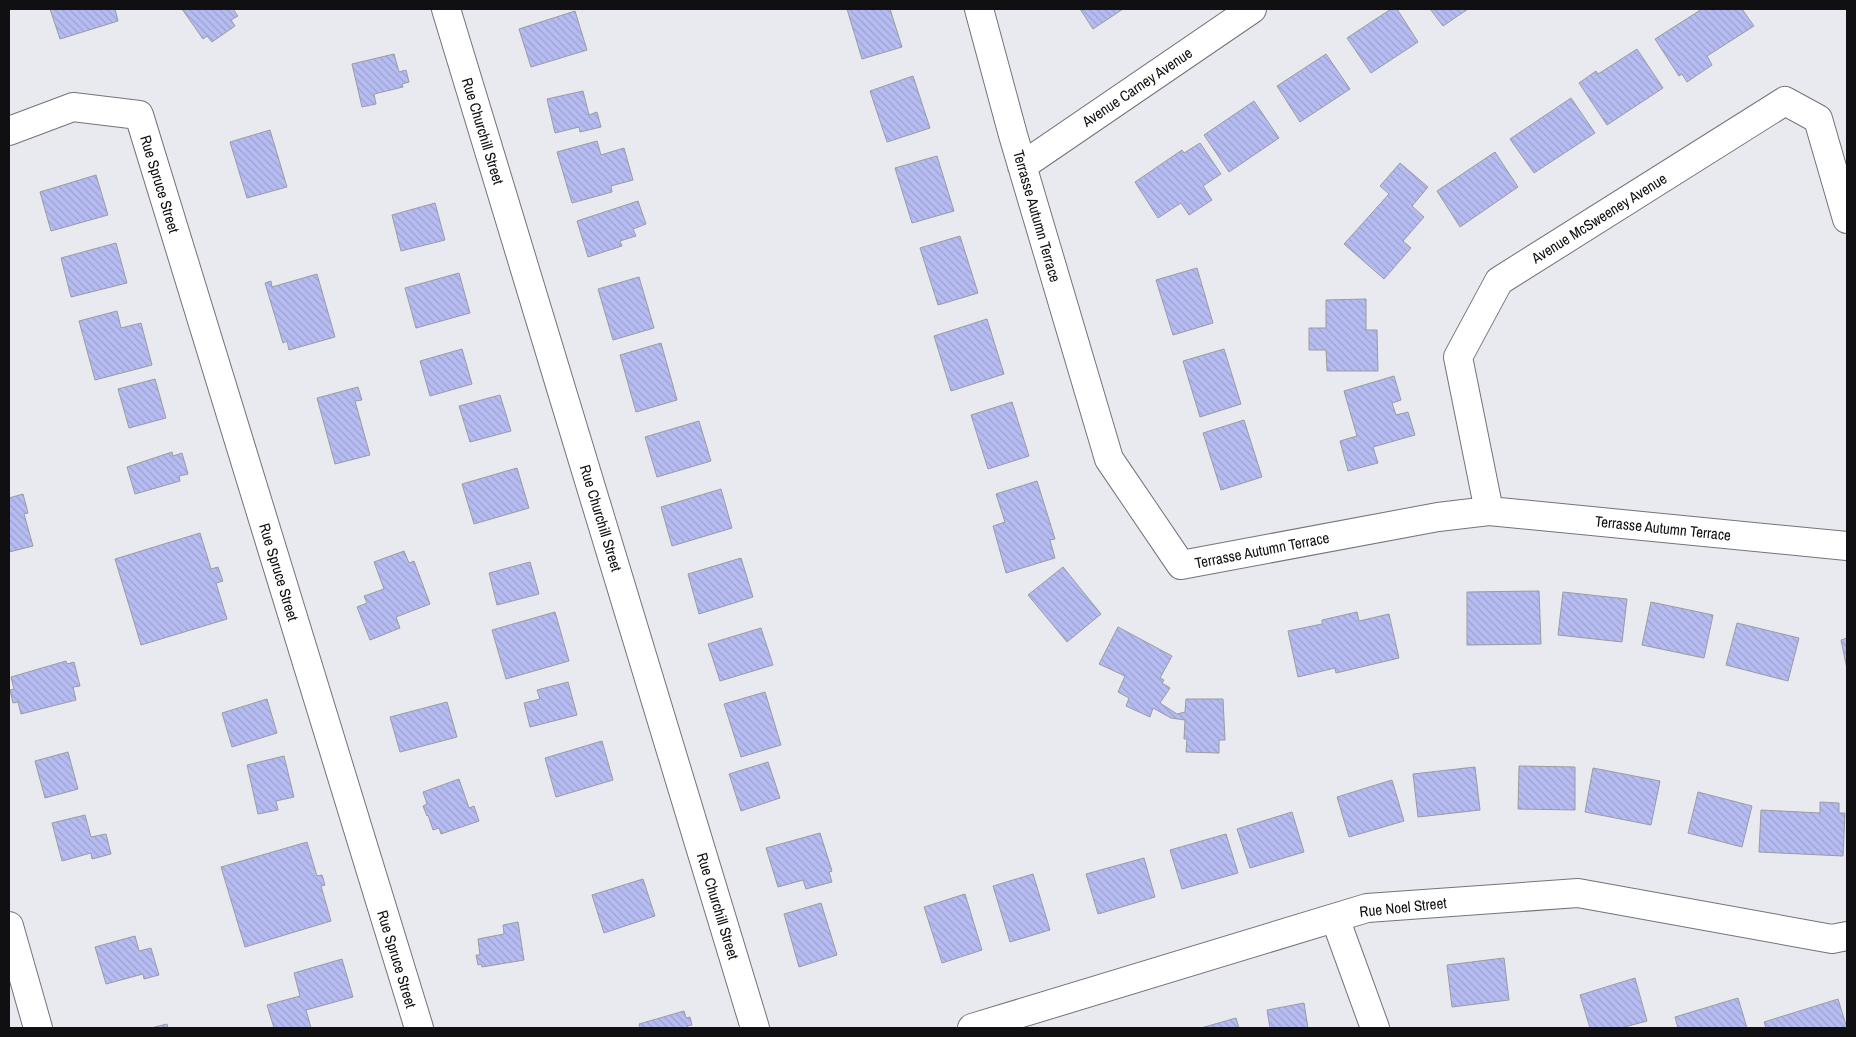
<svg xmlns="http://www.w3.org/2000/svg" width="1856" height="1037" viewBox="0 0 1856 1037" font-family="'Archivo Narrow',sans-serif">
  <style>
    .building { fill: url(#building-back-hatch); stroke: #9b9ca1 }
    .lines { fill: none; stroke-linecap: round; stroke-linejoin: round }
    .street-casing { stroke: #737478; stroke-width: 30 }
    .street { stroke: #fff; stroke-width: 28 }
    .labels { text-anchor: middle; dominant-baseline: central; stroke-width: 4.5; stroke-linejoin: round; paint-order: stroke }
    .street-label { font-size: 15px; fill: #101012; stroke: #fff }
  </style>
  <defs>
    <pattern id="building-back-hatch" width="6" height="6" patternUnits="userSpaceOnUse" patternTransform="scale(1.25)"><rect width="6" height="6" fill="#b6bcf2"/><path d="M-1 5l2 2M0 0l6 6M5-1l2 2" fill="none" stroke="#9ba1ce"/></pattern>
  </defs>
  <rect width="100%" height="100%" fill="#e9eaf0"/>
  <path class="building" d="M50,9H115L118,21L60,39Z
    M182,9H233L238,16L231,20L235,26L212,42L207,36L203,39Z
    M847,9H890L902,47L862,59Z
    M1080,9H1123L1093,29Z
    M1391,9H1397L1418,42L1371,73L1347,38Z
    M1430,9H1468L1443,26Z
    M1702,9H1742L1754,26L1707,56L1712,65L1687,82L1682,74L1679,76L1655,39Z
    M575,11L587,50L531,67L519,29Z
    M1637,49L1663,88L1607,125L1579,83L1596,71L1598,74Z
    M394,54L399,72L406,70L409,82L402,84L403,87L374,94L376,104L362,107L352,64Z
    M1326,54L1350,89L1300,122L1277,86Z
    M913,76L930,128L887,142L870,91Z
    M583,91L589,115L597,112L601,127L580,132L579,127L555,133L547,99Z
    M1571,98L1595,133L1534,173L1510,139Z
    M1254,101L1279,138L1229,172L1204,135Z
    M270,130L287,187L247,198L230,142Z
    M597,141L601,155L624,148L633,180L611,186L612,192L572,203L557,152Z
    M1200,143L1221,174L1203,186L1212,200L1189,215L1181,203L1158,218L1135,182L1182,150L1184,153Z
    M1495,152L1518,187L1460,227L1437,191Z
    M937,156L954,211L912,223L895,168Z
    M1400,163L1428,187L1412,206L1424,217L1403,241L1411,248L1384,279L1344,244L1389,194L1380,186Z
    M96,175L108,215L51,231L40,192Z
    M638,201L646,224L633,229L636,236L620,241L622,246L588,257L577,221Z
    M435,203L445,240L401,251L392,215Z
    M960,236L978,293L938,305L920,248Z
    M116,243L127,283L71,297L61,258Z
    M1197,268L1213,323L1173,335L1156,280Z
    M459,273L470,313L416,328L405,288Z
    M317,274L335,337L289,350L287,341L283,343L265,283L271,281L272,287Z
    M639,277L654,328L613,340L598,289Z
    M1366,299V330H1377L1378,371H1327L1326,350H1309V328H1326V300Z
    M117,311L121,328L141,323L152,365L95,380L79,321Z
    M987,319L1004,374L951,391L934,336Z
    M661,343L677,400L636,412L620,355Z
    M462,349L472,384L430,396L420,361Z
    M1224,349L1241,404L1200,417L1183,361Z
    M1394,376L1401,400L1392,403L1396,415L1408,412L1415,435L1373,447L1378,463L1348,471L1340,441L1357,436L1344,391Z
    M155,379L166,418L129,428L118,389Z
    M358,387L362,400L355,401L370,455L335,464L317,398Z
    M500,395L511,431L470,442L459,406Z
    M1012,402L1029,456L988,469L971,415Z
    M1244,420L1262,477L1221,490L1203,433Z
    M699,421L711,461L657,477L645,437Z
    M172,452L173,456L182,453L188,474L179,476L180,481L135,494L127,467Z
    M517,468L529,508L474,524L462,484Z
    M1037,481L1055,539L1050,540L1055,558L1006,573L993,526L1005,522L996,494Z
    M721,489L732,528L672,546L661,507Z
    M23,494L28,513L24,514L33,546L9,552V498Z
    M200,533L211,569L218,567L223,581L216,583L227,619L141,645L115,559Z
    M404,551L409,563L414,561L430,604L396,617L400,628L370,640L357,607L367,603L364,596L384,589L374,562Z
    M741,558L753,597L699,614L688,574Z
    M530,562L539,594L497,605L489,573Z
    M1063,567L1101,614L1067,642L1028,595Z
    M1539,591L1541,644L1467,645V592Z
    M1563,592L1627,599L1622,642L1558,635Z
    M1651,602L1713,615L1704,658L1642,645Z
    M555,612L569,661L506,679L492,630Z
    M1357,612L1359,621L1389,614L1399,658L1336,673L1335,668L1298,677L1288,631L1322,624V620Z
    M1737,623L1799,638L1788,681L1726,665Z
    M1118,627L1172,656L1160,678L1164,680L1162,683L1170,688L1160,703L1177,714L1185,712L1186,699H1223L1225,740H1219V753L1186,752L1187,739H1184L1185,720L1171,718L1153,708L1150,717L1126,706L1129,698L1118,692L1125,676L1099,664Z
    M761,628L773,665L720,681L708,644Z
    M1847,638V669L1841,640Z
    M66,661L67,664L74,662L80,686L73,687L76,700L21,714L18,702L13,703L10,690L14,689L11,677Z
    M568,682L577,715L530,727L524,703L540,699L537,690Z
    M765,692L781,745L741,757L724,704Z
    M267,699L277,733L232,747L222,713Z
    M447,702L457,737L400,752L390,717Z
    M602,741L613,780L556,797L545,758Z
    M68,752L78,789L45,798L35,761Z
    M284,756L294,797L276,801L278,810L258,814L247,765Z
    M768,762L780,798L741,811L729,774Z
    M1519,766L1575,767V810L1518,809Z
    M1475,767L1480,810L1418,817L1413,774Z
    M1593,768L1660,781L1651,825L1585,812Z
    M459,779L469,808L474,806L479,821L441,834L439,828L433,830L428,815L427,816L423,806L427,804L423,792Z
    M1392,780L1404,821L1349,837L1337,797Z
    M1698,792L1752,806L1742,847L1688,833Z
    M1820,802L1839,803V813H1845L1843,856L1759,852L1761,810L1820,813Z
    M1292,812L1304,852L1250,868L1237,829Z
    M85,815L91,837L106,834L111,854L92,859L91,853L62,861L52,823Z
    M820,833L832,871L829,872L832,882L806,889L803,880L778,887L766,848Z
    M1226,834L1238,873L1182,889L1170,850Z
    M307,842L317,876L322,875L325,885L321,886L331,921L245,947L221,867Z
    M1144,858L1155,897L1098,914L1086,874Z
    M1033,874L1050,930L1010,942L993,886Z
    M643,879L655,916L604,933L592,895Z
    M965,894L982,950L942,963L924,907Z
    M821,903L837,955L799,967L784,914Z
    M518,922L524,960L482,967L481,964L478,965L476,955H480L478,939L504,934L503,925Z
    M135,936L139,951L151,948L159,975L144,979L143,974L106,984L95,947Z
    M1504,958L1509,1000L1452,1007L1447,965Z
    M342,959L353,997L306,1010L311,1028H274L267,1005L300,996L294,973Z
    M1635,978L1647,1021L1621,1028H1590L1580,995Z
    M1738,998L1747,1028H1678L1675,1017Z
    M1838,999L1847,1028H1766L1764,1022Z
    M1304,1003L1308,1028H1270L1267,1010Z
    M684,1011L686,1018L690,1017L692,1025L687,1026L688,1028H640L639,1024Z
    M1236,1018L1239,1028H1201Z
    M167,1024L168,1028H151Z"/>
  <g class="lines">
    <defs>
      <path id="street" d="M446,9L755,1028
        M979,9L1013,135L1109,459L1181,565L1438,517L1489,511L1847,546
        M9,131L73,107L139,115L419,1028
        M1022,166L1252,9
        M1489,511L1458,357L1499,281L1785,101L1818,119L1847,219
        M1335,918L1375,1028
        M9,926L38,1028
        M972,1028L1367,908L1578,893L1832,939L1847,936"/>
    </defs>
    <use href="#street" class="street-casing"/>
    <use href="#street" class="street"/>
  </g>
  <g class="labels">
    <g class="street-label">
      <text transform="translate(1137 87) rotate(-34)">Avenue Carney Avenue</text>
      <text transform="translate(483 131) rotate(73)">Rue Churchill Street</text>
      <text transform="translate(160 184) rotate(73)">Rue Spruce Street</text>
      <text transform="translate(1037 216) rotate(74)">Terrasse Autumn Terrace</text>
      <text transform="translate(1599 218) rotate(-32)">Avenue McSweeney Avenue</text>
      <text transform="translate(601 518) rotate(73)">Rue Churchill Street</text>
      <text transform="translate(1663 528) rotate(6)">Terrasse Autumn Terrace</text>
      <text transform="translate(1262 550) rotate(-11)">Terrasse Autumn Terrace</text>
      <text transform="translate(279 572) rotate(73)">Rue Spruce Street</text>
      <text transform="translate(718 906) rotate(73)">Rue Churchill Street</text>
      <text transform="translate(1403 907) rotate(-6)">Rue Noel Street</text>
      <text transform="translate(397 959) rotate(73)">Rue Spruce Street</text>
    </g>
  </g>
  <rect width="1856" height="1037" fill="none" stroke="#101012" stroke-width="20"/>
</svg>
